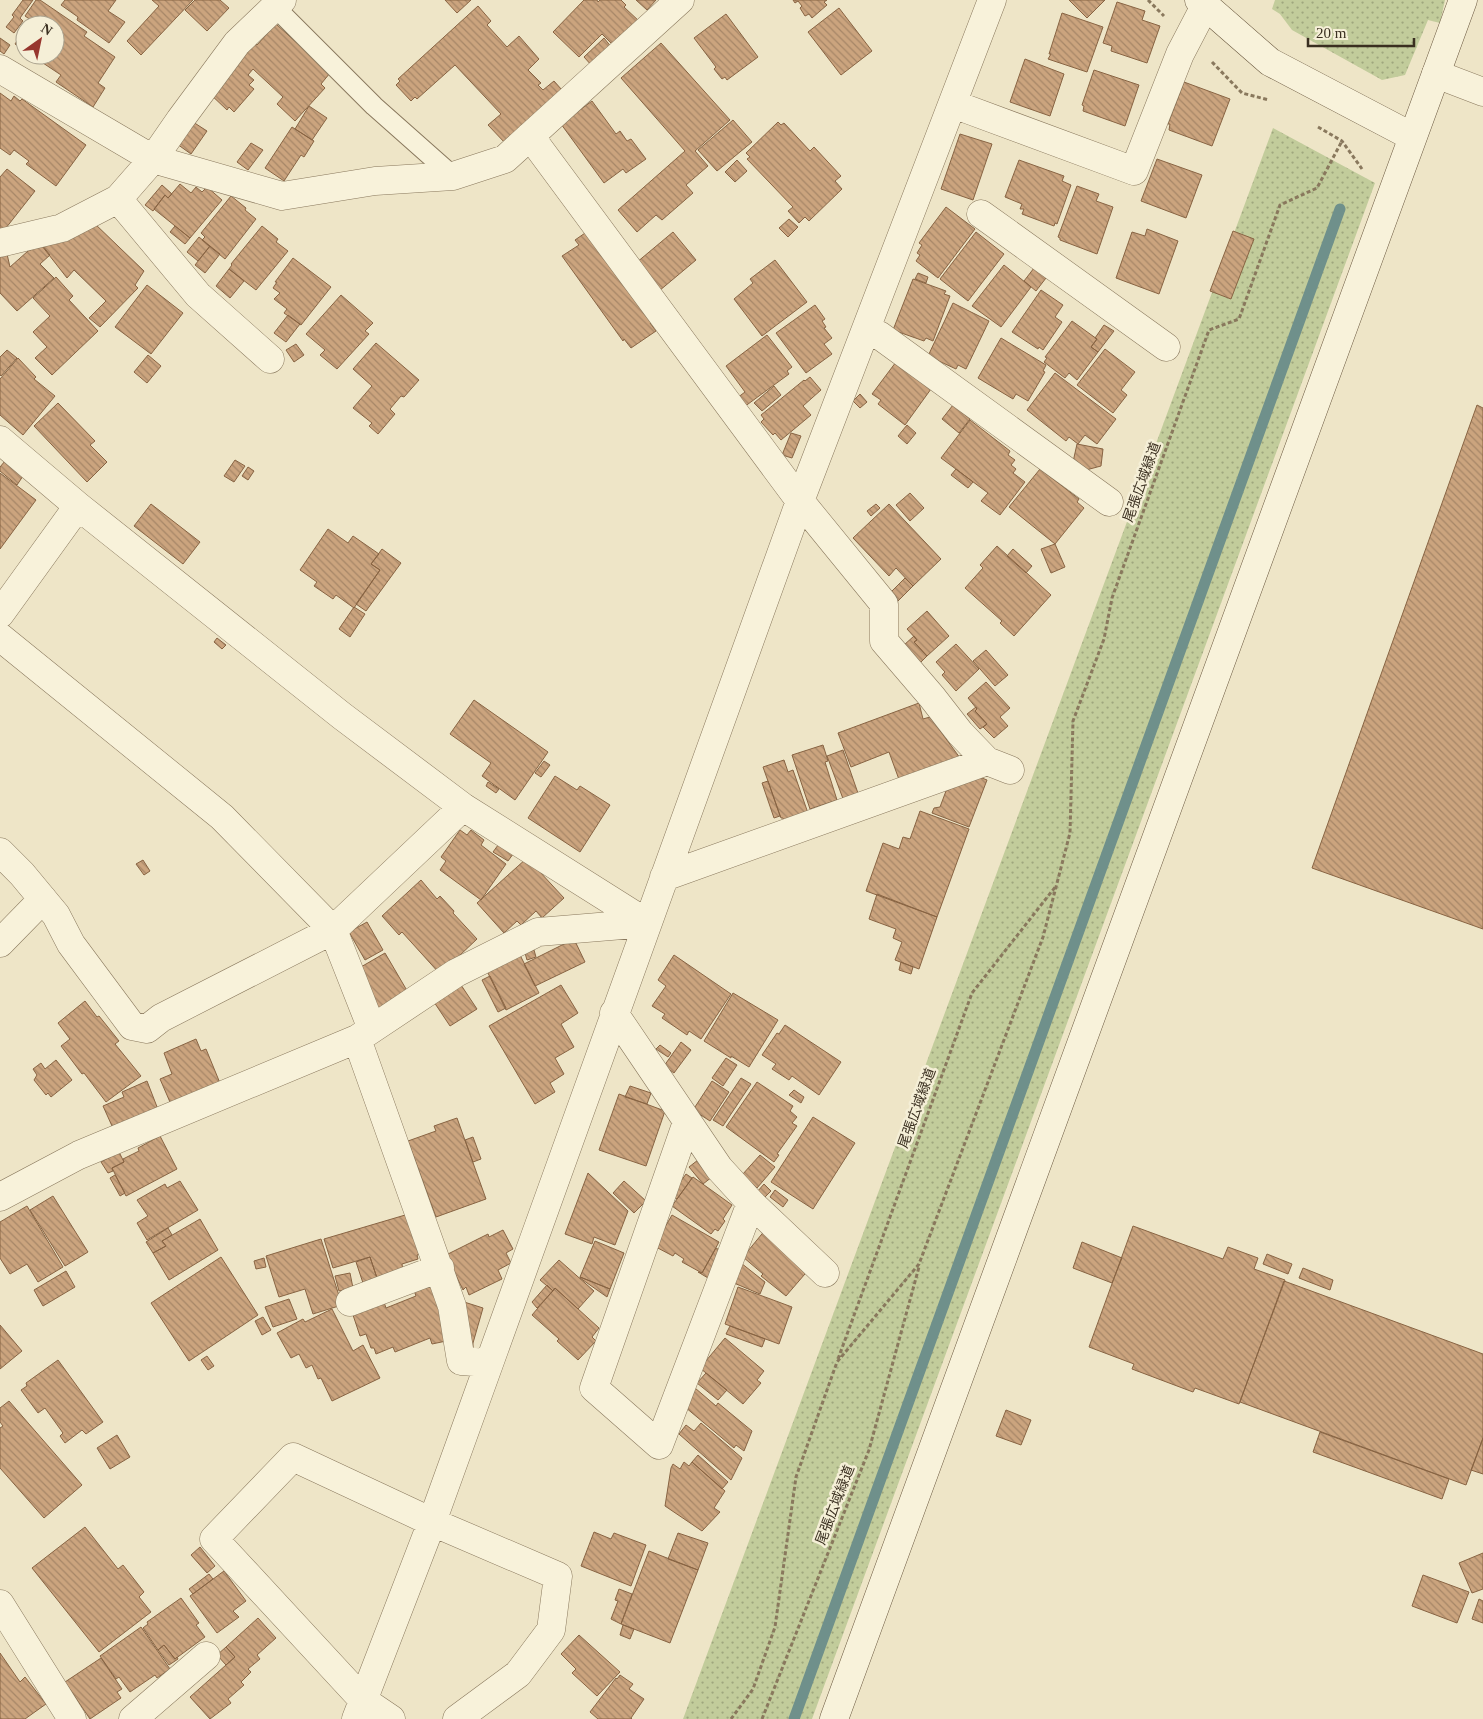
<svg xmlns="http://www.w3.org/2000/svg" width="1483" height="1719" viewBox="0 0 1483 1719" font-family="'Times New Roman','Noto Sans JP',serif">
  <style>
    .grass { fill: url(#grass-dots) }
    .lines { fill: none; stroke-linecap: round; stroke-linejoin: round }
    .stream { stroke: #6f908b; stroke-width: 11 }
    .building { fill: url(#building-back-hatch); stroke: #886443 }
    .lane-casing { stroke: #89785d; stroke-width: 21 }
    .street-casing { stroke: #89785d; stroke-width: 29 }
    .secondary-casing { stroke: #6b5940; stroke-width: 29 }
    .path { stroke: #89785d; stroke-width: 3; stroke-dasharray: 4 2.5; stroke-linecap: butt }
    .lane { stroke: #f8f2da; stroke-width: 19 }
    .street { stroke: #f8f2da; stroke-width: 28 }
    .secondary { stroke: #f8f2da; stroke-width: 28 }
    .labels { text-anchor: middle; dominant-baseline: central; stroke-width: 5; stroke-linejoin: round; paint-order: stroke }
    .street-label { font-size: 14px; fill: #3a2f20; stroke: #f5efd7 }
  </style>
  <defs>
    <pattern id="grass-dots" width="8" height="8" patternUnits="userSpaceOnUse" patternTransform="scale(1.25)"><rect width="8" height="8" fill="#c2cc9b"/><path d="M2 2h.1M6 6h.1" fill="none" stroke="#9fa67e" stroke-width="1.8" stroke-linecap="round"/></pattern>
    <pattern id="building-back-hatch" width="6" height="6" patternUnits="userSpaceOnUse" patternTransform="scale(1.25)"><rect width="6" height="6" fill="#cba47e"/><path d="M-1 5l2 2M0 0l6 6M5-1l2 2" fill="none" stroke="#a68667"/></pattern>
  </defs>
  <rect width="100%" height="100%" fill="#eee5c7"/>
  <path class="grass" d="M1275,0H1445L1440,23L1428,20L1405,75L1382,80L1292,30L1280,14L1272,9Z
    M1273,128L1375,183L812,1719H683Z"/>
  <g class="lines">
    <path class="stream" d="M794,1719L1340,209"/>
  </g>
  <path class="building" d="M23,0H33L20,18L23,21L14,33L6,27L14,17L12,15Z
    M36,0H40L87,32L84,36L115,57L98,83L105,88L93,107L56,82L61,75L31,55H55V25H28L31,20L25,16Z
    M65,0H116L108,11L125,22L109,43L77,20L78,17L61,5Z
    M152,0H193L141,55L127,41L159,6Z
    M195,0H220L229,8L207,31L185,10Z
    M445,0H471L457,13Z
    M584,0H597L598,2L600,0H621L626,5L624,7L640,22L616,48L602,34L579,57L553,32Z
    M636,0H656L647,10Z
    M793,0H827L824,2L827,5L812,18L809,14L805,16L800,8L802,6L798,1L795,3Z
    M1069,0H1105L1087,18Z
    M1117,2L1145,11L1142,20L1160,26L1147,63L1111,51L1112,46L1103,43Z
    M478,6L491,21L487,25L507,47L519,36L539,59L528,70L541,83L538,85L543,90L554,81L562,90L506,144L488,125L501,114L455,65L417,99L415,97L411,101L396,85L400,81L398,79Z
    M839,8L872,51L841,75L808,32Z
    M1062,13L1103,27L1087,72L1048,59L1051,54H1049Z
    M726,14L758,57L727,80L725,77L722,79L714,69L716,67L694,38Z
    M276,24L330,73L321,84L325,88L295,121L277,104L283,97L253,69L248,75L254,80L249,85L254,89L234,112L229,107L227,110L208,92L253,42L257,45Z
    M25,29V51L15,44Z
    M0,38L10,45L4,54L0,51Z
    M604,38L612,48L593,67L584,57Z
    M661,43L730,120L695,151L708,166L686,185L693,193L662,220L656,215L637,232L618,210L685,151L621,78Z
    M1025,59L1064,74L1050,116L1010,102Z
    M1094,70L1139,85L1125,126L1083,111L1084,106L1082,105Z
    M1184,82L1230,99L1212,146L1169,130L1170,124H1168Z
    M0,93L11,101L14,96L20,101L22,99L86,145L56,186L26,164L29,161L14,150L10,155L0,148Z
    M592,101L616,134L620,131L627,141L631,139L646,159L626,173L623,169L604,183L561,124Z
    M309,106L327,118L312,140L295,129Z
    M733,120L752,142L717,171L698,150Z
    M193,122L207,131L191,154L177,144Z
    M778,122L781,125L784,123L810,151L814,147L841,176L835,181L842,189L809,221L805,217L799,223L788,211L793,207L747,159L750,157L746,153Z
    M292,127L314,141L304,157L301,155L284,181L265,168Z
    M960,134L992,144L973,200L941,189Z
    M251,143L263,150L248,170L237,162Z
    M1157,159L1202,175L1186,218L1141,201Z
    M737,160L747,171L735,182L725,172Z
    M1019,160L1064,176L1062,181L1071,185L1057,224L1055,223L1054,226L1022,214L1024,209H1020L1022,204L1005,197Z
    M7,169L35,191L2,233L0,231V177Z
    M180,184L191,193L196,187L202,192L207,187L222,200L190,238L154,209L165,195L168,198Z
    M162,185L172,194L168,198L165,195L153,211L145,205Z
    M1077,186L1099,194L1096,201L1113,207L1097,254L1060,240V238L1058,237Z
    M231,196L246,208L245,210L256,219L225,259L202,240L205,237L201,233Z
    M946,207L975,229L938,278L916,261L920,255L917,253L922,245L919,243Z
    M789,219L798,227L788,237L779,228Z
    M93,222L144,271L135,285L138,288L100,327L89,318L106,301L74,270L67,278L42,246Z
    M175,226L190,238L185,244L170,232Z
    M262,226L278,239L276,242L288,251L256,290L229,269L232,265L231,264Z
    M1147,229L1178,241L1159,294L1116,278L1132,232L1145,236Z
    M588,231L652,321L650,323L656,331L631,348L624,339L623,341L562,256L579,245L575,240Z
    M1233,231L1254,239L1231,299L1210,291Z
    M673,232L696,260L659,291L636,263Z
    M976,232L1004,254L968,301L940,279Z
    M199,237L210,246L198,261L187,252Z
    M42,245L50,255L40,264L54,278L17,311L0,293V255L7,254L10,267L28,251Z
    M210,246L220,254L205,273L195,265Z
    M293,258L331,287L301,325L284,313L287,309L274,299L280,293L273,288L277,282H275Z
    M775,260L807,302L762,336L734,299L753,283L750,279Z
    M1004,265L1031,287L1001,327L972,306Z
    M1034,268L1046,278L1036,291L1024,281Z
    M229,269L244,281L230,298L216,286Z
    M918,273L928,277L926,283L915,279Z
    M56,277L73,296L69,300L98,331L52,375L35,358L47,347L33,332L50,316L33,298Z
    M913,279L946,291L944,294L950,296L933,341L926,338L924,341L893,330Z
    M147,285L183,313L151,354L115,327Z
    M1041,290L1063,305L1055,317L1062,322L1043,350L1039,347L1038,349L1012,332Z
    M341,295L373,323L365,331L369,334L337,369L320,355L325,350L306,334Z
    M953,303L989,321L966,369L958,365L956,369L928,356Z
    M815,305L825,319L822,321L826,327L824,328L832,338L824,344L832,354L806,373L776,333Z
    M288,315L300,324L286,342L274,333Z
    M1072,321L1097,339L1091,347L1098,352L1077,380L1069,373L1065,378L1044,362L1047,358L1045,357Z
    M1104,325L1114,331L1098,352L1091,347L1097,339L1095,338Z
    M767,335L792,367L787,371L789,374L744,407L737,398L745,392L726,366Z
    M1001,338L1046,365L1043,371L1045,372L1028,401L1016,394L1013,399L978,378Z
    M376,343L419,380L404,397L401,396L390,409L395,414L378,434L369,426L372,423L353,408L372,386L353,369Z
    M296,344L304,355L294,362L286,350Z
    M1105,349L1135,372L1121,390L1127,395L1113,413L1077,385Z
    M7,350L17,358L1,376L0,375V357Z
    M148,355L161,366L147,383L134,372Z
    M18,358L36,377L34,379L55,396L23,435L0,415V379Z
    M896,362L931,389L905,425L878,404L881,400L872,394Z
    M1055,373L1116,419L1097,444L1085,435L1078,444L1069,437L1066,441L1027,410Z
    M810,377L821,390L803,406L811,415L781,440L775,433L773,435L761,422L764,419L761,415L804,380L805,381Z
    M774,386L781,395L762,411L754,403Z
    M860,394L867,402L860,408L853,401Z
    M58,403L95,441L90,445L107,462L87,482L34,426Z
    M953,405L970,419L959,433L942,419Z
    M1477,405L1483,408V929L1312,868Z
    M970,420L1010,451L1008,455L1015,460L1011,465L1016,469L1013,473L1025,482L1000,515L981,501L988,493L941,458Z
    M907,425L916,433L907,444L898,436Z
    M791,433L801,436L792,458L782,455Z
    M1077,444L1103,449L1101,466L1086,470L1073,462Z
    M235,460L245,466L234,482L224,476Z
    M5,461L23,476L17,485L0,471V467Z
    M248,467L254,471L248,480L242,476Z
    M956,469L973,482L968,488L951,475Z
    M1040,469L1079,499L1077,502L1084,508L1055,544L1009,507Z
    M0,473L36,500L0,549Z
    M910,493L924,508L910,521L896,505Z
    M151,504L200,542L183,564L134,526Z
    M876,504L880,508L871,516L867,511Z
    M889,504L941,559L913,586L896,568L889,576L853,538Z
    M328,529L348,543L353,536L379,554L371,564L380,570L354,608L336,595L333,599L314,586L317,582L300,570Z
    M1055,544L1065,567L1051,573L1041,549Z
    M997,546L1051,595L1014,636L1000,623L1002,621L965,588L983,568L980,565Z
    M382,549L401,563L366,611L356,604L380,570L371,564Z
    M1013,549L1032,566L1026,573L1007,556Z
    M905,578L913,586L896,603L888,595Z
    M354,607L365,614L350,637L339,629Z
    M927,611L949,636L927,656L914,642L917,640L907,629Z
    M914,636L917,640L914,642L927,656L920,663L904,645Z
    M217,638L226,645L222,649L214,642Z
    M956,644L979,669L956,691L942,675L945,672L936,662Z
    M986,650L1008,675L995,686L973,661Z
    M986,682L1010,708L1000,717L1008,726L994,738L983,727L987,724L975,711L977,709L968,698Z
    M474,700L548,752L515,800L482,776L491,763L450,734Z
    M919,703L923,719L930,717L963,762L901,785L889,752L851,767L838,733Z
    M976,707L977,709L975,711L987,724L980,729L967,714Z
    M823,745L828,761L825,762L837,800L810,809L792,755Z
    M843,750L860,799L845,804L827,756Z
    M784,760L788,772L793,770L809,816L785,824L783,818H781L763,767Z
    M544,761L550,765L541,777L535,773Z
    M555,776L577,790L580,786L610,805L580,852L528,818Z
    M977,776L987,780L969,827L932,813L934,808L940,807L946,791Z
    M768,781L780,816L774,818L762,783Z
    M488,782L499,789L496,793L486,786Z
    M920,811L969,829L937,917L866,891L883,843L899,849L903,837L910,839Z
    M460,830L467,835L471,830L484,840L481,845L506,864L481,900L440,870L446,861L441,857Z
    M501,841L516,850L508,861L493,852Z
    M527,858L564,898L542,918L536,911L521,925L517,921L504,933L477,903Z
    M143,860L150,871L144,875L136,864Z
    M421,880L437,899L440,896L454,911L453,913L477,939L440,974L402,932L399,935L382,916Z
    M877,894L937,917L919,969L895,960L902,942L893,938L896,929L869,919Z
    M367,922L383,950L365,960L349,932Z
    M574,939L585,962L535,986L524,964Z
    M534,950L536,957L527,960L525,953Z
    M385,953L409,994L377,1012L354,971Z
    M520,955L539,993L506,1010L487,971Z
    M674,955L731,994L701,1039L689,1031L687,1035L662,1018L665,1014L652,1006L666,986L658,980Z
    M901,962L913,967L911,974L899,970Z
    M490,976L506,1008L498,1012L482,980Z
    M459,982L477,1009L450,1026L432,999Z
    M561,985L578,1013L561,1024L574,1047L555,1058L564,1074L550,1083L555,1092L535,1104L489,1026Z
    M733,993L778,1020L749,1067L731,1056V1058L704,1041Z
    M85,1001L97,1017L99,1016L119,1041L115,1044L141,1076L106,1102L84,1073L82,1074L61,1046L70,1039L58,1023Z
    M785,1025L841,1062L819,1095L792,1076L789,1080L772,1069L776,1064L762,1055L777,1033L779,1034Z
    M196,1039L201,1051L206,1049L222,1088L173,1109L160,1079L172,1074L164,1053Z
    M681,1042L691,1050L674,1073L664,1066Z
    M660,1045L671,1053L668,1057L656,1049Z
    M726,1058L737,1065L723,1086L712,1078Z
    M56,1060L72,1080L51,1097L48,1093L46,1095L34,1080L37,1075L33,1069L41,1063L45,1069Z
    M741,1078L751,1084L723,1126L713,1120Z
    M147,1081L159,1112L117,1130L115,1125L112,1126L103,1106L124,1097L122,1092Z
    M712,1081L729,1092L710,1121L693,1110Z
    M757,1082L793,1106L790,1111L797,1117L792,1123L797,1126L777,1154L779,1155L774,1162L726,1127Z
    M630,1086L651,1093L647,1104L625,1097Z
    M794,1090L804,1097L801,1103L789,1095Z
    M619,1094L665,1111L646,1166L599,1150Z
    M813,1117L855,1143L813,1209L771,1182Z
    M457,1118L486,1199L436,1217L408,1141L436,1131L434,1126Z
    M160,1136L177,1169L126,1196L112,1168L124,1162L123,1159L139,1151L138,1148Z
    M473,1137L481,1159L473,1162L465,1140Z
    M119,1152L124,1162L112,1168L113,1171L108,1173L101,1162Z
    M760,1155L775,1167L757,1188L742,1175Z
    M698,1160L712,1177L703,1184L689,1167Z
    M588,1173L628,1211L615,1245L594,1237L592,1244L565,1234Z
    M686,1174L692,1178L677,1199L671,1195Z
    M115,1175L125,1193L120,1196L110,1178Z
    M693,1177L732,1205L723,1219L725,1221L718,1231L715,1229L711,1234L672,1206Z
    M180,1181L198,1210L147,1240L137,1223L148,1216L137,1200L165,1184L167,1188Z
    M624,1181L646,1201L634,1213L613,1193Z
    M764,1184L771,1191L764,1198L757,1192Z
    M775,1190L788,1200L783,1207L770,1197Z
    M53,1196L88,1252L65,1266L30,1210Z
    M27,1206L63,1267L38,1282L27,1264L10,1274L0,1258V1222Z
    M412,1213L424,1253L417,1255L418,1259L402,1264L403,1271L377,1278L370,1257L333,1268L324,1239Z
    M672,1215L719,1242L702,1273L682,1262L684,1259L675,1253L673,1256L654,1246Z
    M200,1219L218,1250L169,1280L153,1253L166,1246L162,1241Z
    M1133,1226L1223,1259L1228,1247L1258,1258L1254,1269L1285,1280L1239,1404L1195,1388L1193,1392L1132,1369L1134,1364L1089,1347Z
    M168,1228L172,1235L162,1241L166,1246L153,1253L146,1242Z
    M766,1229L811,1267L786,1296L761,1276L763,1274L743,1257Z
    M503,1230L513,1249L506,1253L511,1263L498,1270L502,1279L469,1295L466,1287L463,1290L446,1255L488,1234L489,1237Z
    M321,1239L342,1305L313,1314L305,1289L279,1297L266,1256Z
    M595,1241L624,1253L610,1289L580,1277Z
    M1082,1242L1122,1258L1112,1283L1073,1268Z
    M716,1248L723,1252L708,1278L698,1272L702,1273Z
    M1267,1254L1292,1264L1288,1274L1263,1264Z
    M221,1257L258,1315L189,1361L151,1303Z
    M370,1257L377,1278L363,1283L356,1262Z
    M264,1258L266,1267L256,1269L254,1261Z
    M559,1260L594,1291L578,1309L555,1288L553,1291L540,1280Z
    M741,1263L765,1282L760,1294L734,1283Z
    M1303,1268L1333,1280L1330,1290L1299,1278Z
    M66,1271L75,1287L43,1306L34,1290Z
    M350,1273L353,1288L339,1291L335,1276Z
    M580,1277L610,1289L607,1297L580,1278Z
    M439,1279L451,1340L432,1344L430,1338L395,1352L393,1347L376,1354L374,1348H371L366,1334L360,1336L353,1315L384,1302L386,1308L416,1296L413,1288Z
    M1284,1281L1483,1354V1438L1466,1485L1240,1402Z
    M547,1285L553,1291L537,1308L532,1302Z
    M738,1287L792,1307L779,1344L725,1324Z
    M555,1288L599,1328L592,1337L596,1341L578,1360L557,1341L559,1339L532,1315Z
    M289,1299L297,1319L273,1327L265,1307Z
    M461,1301L483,1308L473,1343V1347L463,1349Z
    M332,1309L353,1351L363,1345L380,1378L332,1401L321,1378L318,1379L312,1365L306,1368L299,1354L291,1358L277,1333L303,1319L305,1322Z
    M263,1317L271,1330L262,1335L255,1321Z
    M0,1325L22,1351L0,1369Z
    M730,1326L765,1339L762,1347L726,1334Z
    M725,1338L764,1371L757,1380L761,1383L743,1404L700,1368Z
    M207,1356L214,1366L208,1370L201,1360Z
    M58,1360L103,1422L86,1434L82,1430L65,1443L60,1436L63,1433L45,1408L38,1413L21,1390L27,1386L26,1383Z
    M706,1373L727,1390L718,1400L697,1383Z
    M695,1388L716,1406L718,1403L752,1431L744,1451L736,1445L734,1448L685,1407Z
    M9,1401L82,1485L44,1518L0,1468V1428L3,1426L0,1422V1408Z
    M1006,1410L1031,1420L1021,1445L996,1436Z
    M701,1423L742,1458L731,1480L679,1434L686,1425L694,1431Z
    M1320,1432L1449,1479L1442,1499L1313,1452Z
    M117,1435L130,1457L110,1469L97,1448Z
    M1483,1438V1474L1471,1470Z
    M698,1455L728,1482L722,1489L692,1462Z
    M684,1462L689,1466L692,1462L725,1491L714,1508L720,1512L702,1531L665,1506L671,1468L673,1464L680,1469Z
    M85,1527L118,1569L123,1565L144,1592L139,1597L151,1612L99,1652L32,1568Z
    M594,1532L611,1539L614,1533L646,1545L631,1586L581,1566Z
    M678,1533L708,1543L698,1570L668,1559Z
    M200,1547L215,1566L207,1573L191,1555Z
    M649,1551L698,1570L670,1643L621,1624Z
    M1483,1553V1589L1472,1593L1459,1563Z
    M224,1571L246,1601L233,1611L239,1617L217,1633L190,1596Z
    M209,1574L213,1579L193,1594L189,1589Z
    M1423,1575L1469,1592L1457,1623L1412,1606Z
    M619,1589L632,1594L621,1624L611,1619L618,1601L615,1600Z
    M181,1598L199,1623L196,1625L205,1637L175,1659L164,1645L158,1650L143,1628L148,1624L147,1622Z
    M1479,1599L1483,1601V1623L1472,1619Z
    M258,1618L276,1638L257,1655L260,1659L248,1669L251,1672L241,1682L244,1685L228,1699L231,1703L210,1719L190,1697L235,1657L226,1647Z
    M623,1625L634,1629L630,1639L620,1635Z
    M141,1627L170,1669L157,1678L155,1675L130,1692L119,1677L116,1679L100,1656Z
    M579,1635L620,1672L597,1696L572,1673L576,1669L561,1654Z
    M164,1645L175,1659L177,1657L178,1659L169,1665L158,1650Z
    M226,1647L235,1657L226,1665L217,1655Z
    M0,1653L20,1682L25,1677L46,1704L25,1719H0Z
    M101,1658L122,1689L117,1692L121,1698L90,1719L65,1682Z
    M620,1675L633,1684L629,1689L644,1699L631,1718L632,1719H598L590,1712L616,1678L617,1679Z"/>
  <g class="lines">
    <defs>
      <path id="lane" d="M275,7L374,106L453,176"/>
      <path id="street" d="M0,69L153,159L282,196L375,181L453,176L505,159L680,0
        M1436,74L1483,92
        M953,104L1134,171L1180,54L1205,6
        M530,136L800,501L884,604V641L932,697L960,733L987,761L1010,770
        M118,199L198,295L270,359
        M981,214L1166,347
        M0,243L62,228L118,199L153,159L180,120L237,43L282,0
        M879,335L1109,502
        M0,440L78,506L342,716L463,807L647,923
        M0,614L78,506
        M0,637L222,817L333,930L463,807
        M0,852L22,874L56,915L71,944L132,1026L147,1029L161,1018L333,930L372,1029
        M664,877L987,761
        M0,943L43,899
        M614,1013L719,1168L751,1203L825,1273
        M357,1039L452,1306L461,1361L489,1363
        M687,1122L594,1388L659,1445L751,1203
        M0,1197L79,1155L357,1039L456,973L538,932L647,923
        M350,1302L440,1268
        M0,1604L72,1719
        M133,1719L206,1656
        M356,1719L432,1522L800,501L992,0
        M391,1719L363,1700L214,1539L293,1457L432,1522L558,1576L551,1630L518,1674L457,1719"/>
      <path id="secondary" d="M1199,0L1270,62L1413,137
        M834,1719L1463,0"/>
    </defs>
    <use href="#lane" class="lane-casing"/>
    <use href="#street" class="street-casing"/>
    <use href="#secondary" class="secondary-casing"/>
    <path class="path" d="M1148,0L1164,16
      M1212,62L1242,93L1269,100
      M1318,127L1342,141L1362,169
      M838,1359L972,993L1056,886
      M731,1719L753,1689L775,1627L796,1477L837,1362L919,1264L1043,937L1070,833L1073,721L1104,639L1112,598L1209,330L1239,319L1280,205L1317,188L1342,141
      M762,1719L869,1450L919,1267"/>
    <use href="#lane" class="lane"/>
    <use href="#street" class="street"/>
    <use href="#secondary" class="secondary"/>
  </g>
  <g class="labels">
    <g class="street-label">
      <text transform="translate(1142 482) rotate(-70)">尾張広域緑道</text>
      <text transform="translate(917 1108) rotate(-70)">尾張広域緑道</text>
      <text transform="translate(835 1505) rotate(-69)">尾張広域緑道</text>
    </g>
  </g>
  <g transform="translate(40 40) rotate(33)"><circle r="24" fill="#f5efd7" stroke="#aaa28e"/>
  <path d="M0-4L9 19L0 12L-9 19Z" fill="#97362e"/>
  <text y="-8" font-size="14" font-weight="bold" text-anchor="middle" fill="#3a2f20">N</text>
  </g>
  <path d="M1308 38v8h106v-8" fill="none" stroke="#3a2f20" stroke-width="2.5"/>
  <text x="1316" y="38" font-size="15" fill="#3a2f20" stroke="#f5efd7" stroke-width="4" paint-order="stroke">20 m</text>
</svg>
